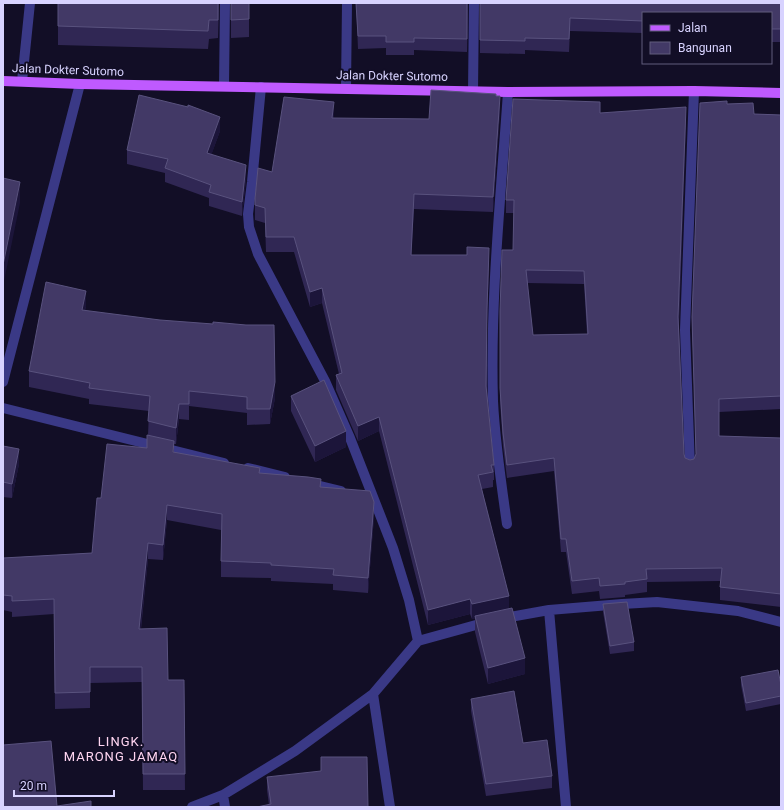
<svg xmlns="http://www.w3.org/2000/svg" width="784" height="810" viewBox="0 0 784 810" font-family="Roboto,sans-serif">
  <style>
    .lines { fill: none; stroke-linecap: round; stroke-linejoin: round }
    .minor { stroke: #3a3986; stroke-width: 10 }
    .tertiary { stroke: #3a3986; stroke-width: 10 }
    .primary { stroke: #bf5aff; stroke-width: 10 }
    .wall { fill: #302754; fill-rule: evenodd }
    .shaded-wall { fill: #1c153a }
    .building { fill: #423966; stroke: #59527e; fill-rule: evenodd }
    .labels { text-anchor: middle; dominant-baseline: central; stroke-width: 4; stroke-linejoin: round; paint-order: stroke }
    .street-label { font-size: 12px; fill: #d8d3ff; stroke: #120e26 }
    .neighbourhood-label { font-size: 13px; letter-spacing: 1px; fill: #ffd5f1; stroke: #120e26 }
  </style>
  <rect width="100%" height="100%" fill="#120e26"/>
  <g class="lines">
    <path class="minor" d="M224,86L225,3
      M261,87L252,182L248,214L249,227L258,254L325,381L350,438L393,548L409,600L418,641
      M346,88L347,3
      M473,91L474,3
      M3,382L80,84
      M3,408L224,463
      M690,467L685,330L694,91
      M248,468L285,477
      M308,483L341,491
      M507,524C501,483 495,442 493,401C490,299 501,194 508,92
      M549,610L566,807
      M373,694L390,807
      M192,807L223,795
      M225,807L223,795L295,751L373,694L418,641L494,620L549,610L622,604L657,602L738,611L781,622"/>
    <path class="tertiary" d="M22,81L30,3"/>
    <path class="primary" d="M3,81L80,84L508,92L694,91L781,93"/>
  </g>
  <path class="wall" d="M219,3L218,38L209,39L208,49L58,45V26Z
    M231,3H249V37L231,38Z
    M356,3H468L467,52L414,50V55H386V48L358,49Z
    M480,3H781V42H771V13H643V33L570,31L569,52L525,50V54L480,53Z
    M496,96L500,111L493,212L414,209L411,255L489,263L487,324V386L494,465V480H493V487L482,489L509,608L525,674L488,684L475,632V619H472L470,614L428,625L379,431L358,441L336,390V375L339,374L322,303L310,307L294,252H266L265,223L255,220V199L272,172L334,118L429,119Z
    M727,104L754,114L781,115V409L719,412V436L781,438V607L720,600V581L647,582V592L625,595V597L600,599L599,591L572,594L566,552H561L554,471L507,478L503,446L500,401V311L513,250L514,213H506V200L600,113L686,120L679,324L684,454L685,458L690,460L694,459L696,455L692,317ZM527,283L584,284L587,334L533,335Z
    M220,131L211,155L246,179L242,216L209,206V198L165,182V173L127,164V150Z
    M86,306L85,310L275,398L270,424L247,425V413L189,406V420L179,419L176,444H174V453L260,473L321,487L374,517L368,593L333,590V584L271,581V578L221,577V530L167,520L163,560L148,559L141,629L168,680H184L185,790H143L142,682L90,683V708L55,709L54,614L12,617V612L3,610V558L92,553L101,498L147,448L148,435L149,411L89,404V399L29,387V371Z
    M291,396L346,447L315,462L291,411Z
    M3,446L19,464L12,498L3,497Z
    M603,604L634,642V651L610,654L603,612Z
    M741,677L781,685V704L746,711L741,685Z
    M471,699L523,743L552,776V788L486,796L471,711Z
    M267,777L368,807L269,805L267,790Z"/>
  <path class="shaded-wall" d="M500,96V111L493,212V197Z
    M334,102V117L332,133V118Z
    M686,107V120L678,330V317Z
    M220,117V131L207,167V153Z
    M246,165V179L242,216V202Z
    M20,182V203L3,286V265Z
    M414,194V209L411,269V255Z
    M489,248V263L487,324V309Z
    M322,288V303L310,307V292Z
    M86,291V306L82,325V310Z
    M275,382V398L270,424V409Z
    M179,404V419L176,444V428Z
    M379,417V431L358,441V426Z
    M346,431V447L315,462V446Z
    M19,449V464L12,498V484Z
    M374,502V517L368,593V578Z
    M167,505V520L163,560V545Z
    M148,543V559L139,644V629Z
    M509,596V611L475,616V619H472V604Z
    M470,599V614L428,625V610Z
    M525,658V674L488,684V668Z"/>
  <path class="building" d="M58,3H218V20H209L208,31L58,26Z
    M231,3H249V19L231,20Z
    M356,3H467V39L414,38V42H386V36H358Z
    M480,3H781V29H771V13H643V21L570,18L569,39L525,38V41L480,40Z
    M431,90L496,94V96H500L493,197L414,194L411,255H467V247L489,248L487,309L486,386L494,465H491L493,472L478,475L509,596L472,604L470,599L428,610L379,417L358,426L336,375L342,373L322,288L310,292L294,237H266L265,208L255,205V199L258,168L272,172L284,97L334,102L332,118L429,119Z
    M139,95L188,107V105L220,117L207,153L246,165L242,202L209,192L211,185L165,168L168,159L127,150Z
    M513,99L600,102V113L686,107L678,317L684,454L685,458L690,460L694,459L696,454L692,317L700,103L727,101V104L753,103L754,114L781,115V396L719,399V436L781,438V594L720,587L722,568L646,569L647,579L625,582V584L600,586L599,578L572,581L566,539H561L554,458L507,465L503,433L500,388V311L502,250H513L514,200H506ZM526,270L584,271L588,334L533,335Z
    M3,178L20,182L3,265Z
    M46,282L86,291L82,310L160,320L213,324V322L246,325H274L275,382L270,409H247V397L189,391V404H179L176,428L148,421L150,396L89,388L90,383L29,371Z
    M324,380L346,431L315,446L291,396Z
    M147,435L174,441L173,452L260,468L259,473L308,477L321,479L320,487L370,491L374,502L368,578L333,575L334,569L271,565V563L221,561L222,514L167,505L163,545L148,543L139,629L167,628L168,680H184L185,774H143L142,667H90V692L55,693L54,599L12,601V596L3,595V558L92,553L97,498H101L107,444L147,448Z
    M3,446L19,449L12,484L3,482Z
    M627,602L634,642L610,646L603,604Z
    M512,608L525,658L488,668L475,616Z
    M778,670L781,685V696L746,703L741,677Z
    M514,691L523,743L547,740L552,776L486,784L471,699Z
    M51,741L57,806L91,801V807H3V745Z
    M321,757H367L368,807H257L271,804L267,777L321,771Z"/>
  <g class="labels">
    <g class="street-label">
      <text transform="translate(68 70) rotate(2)">Jalan Dokter Sutomo</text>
      <text transform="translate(392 76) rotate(1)">Jalan Dokter Sutomo</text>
    </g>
    <g class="neighbourhood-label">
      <text x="121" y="741">LINGK.<tspan x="121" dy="15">MARONG JAMAQ</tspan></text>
    </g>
  </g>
  <rect width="784" height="810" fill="none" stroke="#d8d3ff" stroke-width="8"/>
  <rect x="642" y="12" width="130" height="52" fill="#120e26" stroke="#615d7d"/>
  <rect x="650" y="25" width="20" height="6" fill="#bf5aff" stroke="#615d7d"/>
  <text x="678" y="32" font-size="12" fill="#d8d3ff">Jalan</text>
  <rect x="650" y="42" width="20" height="12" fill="#423966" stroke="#615d7d"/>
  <text x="678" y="52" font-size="12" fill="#d8d3ff">Bangunan</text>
  <path d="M14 790v6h100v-6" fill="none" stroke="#d8d3ff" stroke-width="2"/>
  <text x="20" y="790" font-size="12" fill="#d8d3ff" stroke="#120e26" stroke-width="3" paint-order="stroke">20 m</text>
</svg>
